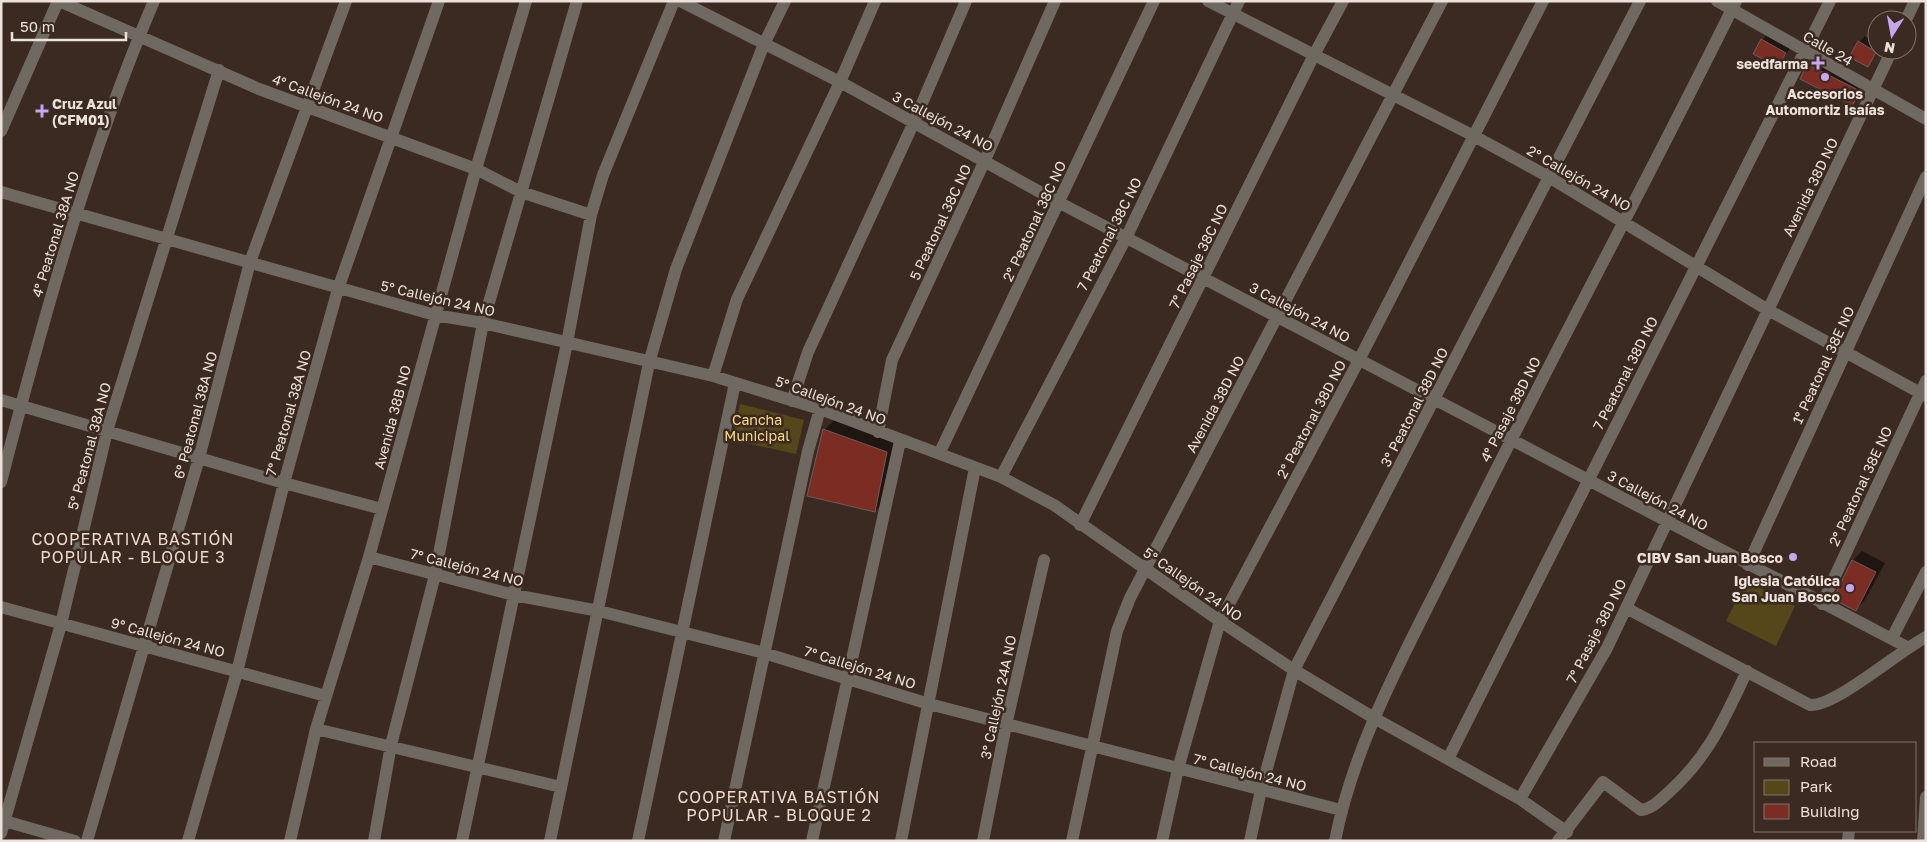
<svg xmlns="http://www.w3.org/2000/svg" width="1927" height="842" viewBox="0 0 1927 842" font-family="'Golos Text',sans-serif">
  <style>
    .green { fill: #56471a }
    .shadow { fill: #0007 }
    .building { fill: #7b2d24; stroke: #715b57 }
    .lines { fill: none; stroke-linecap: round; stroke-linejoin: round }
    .minor { stroke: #6f6962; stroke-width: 12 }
    .poi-dot { fill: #c8a5ef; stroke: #3b2a21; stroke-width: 2 }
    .labels { text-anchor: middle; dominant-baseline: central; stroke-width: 5; stroke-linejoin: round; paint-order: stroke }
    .street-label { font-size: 14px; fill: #ede1db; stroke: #3b2a21 }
    .poi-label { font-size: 14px; font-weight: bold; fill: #ede1db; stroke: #3b2a21; text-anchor: end }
    .park-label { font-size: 14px; fill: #fadd85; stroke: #3b2a21 }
    .quarter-label { font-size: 16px; letter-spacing: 1px; fill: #f0d9cd; stroke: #3b2a21 }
  </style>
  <rect width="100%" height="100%" fill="#3b2a21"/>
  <path class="green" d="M740,404L804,420L796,454L732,440Z
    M1746,581L1795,606L1776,646L1726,621Z"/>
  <path class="shadow" d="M1768,34L1791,47L1778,66L1762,40Z
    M1865,36L1877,43L1879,50L1867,65L1859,42Z
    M1814,59L1865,85L1852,104L1808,65Z
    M837,417L900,439L888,498L875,511L824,430Z
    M1862,551L1885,563L1865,600L1856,610L1835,599L1853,560Z"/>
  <path class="building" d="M1761,39L1786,53L1778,67L1753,54Z
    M1858,41L1876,52L1868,67L1849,57Z
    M1807,64L1860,91L1852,106L1800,79Z
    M823,429L887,452L875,512L807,496Z
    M1852,560L1876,572L1856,611L1833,599Z"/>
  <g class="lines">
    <path class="minor" d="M59,1L259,89L476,169L521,192L591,215
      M680,1L840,82L1060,203L1907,647
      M1208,1L1474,136L1549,177L1768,310L1926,396
      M1717,1L1926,119
      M1906,20L1915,1
      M1,131L58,1
      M1,192L435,315L483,323L713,376L820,409L1001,477L1054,505L1220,621L1294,670L1374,718L1520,799L1567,832
      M713,376L737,299L840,82L875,1
      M1,400L284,483L382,509
      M792,401L808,352L914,122L966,1
      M878,432L892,360L985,160L1055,1
      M940,452L1154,1
      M1001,477L1126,238L1239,1
      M1,482C43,319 88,156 154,1
      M1080,525L1314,55L1343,1
      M369,557L514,595L599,611L764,653L929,704L1341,810
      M1748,565L1926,177
      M1822,604L1926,381
      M1,607L326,696
      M1626,608L1810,705C1835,707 1899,651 1926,637
      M1892,638L1926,572
      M316,729L561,787
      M1448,759L1830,1
      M1520,799L1607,648L1892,50
      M1,820L75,841
      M1,833L61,624L107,431L219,70
      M87,841L199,458L250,262L346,1
      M188,841L237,672L284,483L338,289L439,1
      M290,841L316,729L369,557L476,169L526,1
      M374,841L391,745L435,575L483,323L577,1
      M462,841L567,343L591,215L603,175L674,1
      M550,841L649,363L676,269L764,44L785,1
      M638,841L735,383
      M724,841L808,451L820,409
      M812,841L900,441
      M901,841L975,468
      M983,841L1006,725L1044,560
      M1072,841L1117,631L1130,598L1442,1
      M1162,841L1178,769L1220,621L1359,360L1543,1
      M1250,841L1261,790L1294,670L1640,1
      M1335,841C1355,738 1410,645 1455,552C1546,367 1645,186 1736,1
      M1558,841L1603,782L1641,810C1653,808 1660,800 1669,792C1710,755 1724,719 1747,671
      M1848,841L1849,831
      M1923,841L1926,797"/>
  </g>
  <g class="poi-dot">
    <path d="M1815.5 55.5h5v5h5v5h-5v5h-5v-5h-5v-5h5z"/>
    <circle cx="1825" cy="77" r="5"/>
    <path d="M39.5 103.5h5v5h5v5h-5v5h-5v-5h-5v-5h5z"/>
    <circle cx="1793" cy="557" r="5"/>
    <circle cx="1850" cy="588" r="5"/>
  </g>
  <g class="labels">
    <g class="street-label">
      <text transform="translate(1828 48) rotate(30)">Calle 24</text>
      <text transform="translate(328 98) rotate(20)">4° Callejón 24 NO</text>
      <text transform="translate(943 121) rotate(28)">3 Callejón 24 NO</text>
      <text transform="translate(1579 178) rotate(30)">2° Callejón 24 NO</text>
      <text transform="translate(1810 187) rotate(-64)">Avenida 38D NO</text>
      <text transform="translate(1034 221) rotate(-65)">2° Peatonal 38C NO</text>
      <text transform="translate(940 222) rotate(-65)">5 Peatonal 38C NO</text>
      <text transform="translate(55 234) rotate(-73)">4° Peatonal 38A NO</text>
      <text transform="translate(1109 234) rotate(-63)">7 Peatonal 38C NO</text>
      <text transform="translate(1198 256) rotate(-64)">7° Pasaje 38C NO</text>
      <text transform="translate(438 298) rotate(13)">5° Callejón 24 NO</text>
      <text transform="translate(1300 312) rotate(28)">3 Callejón 24 NO</text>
      <text transform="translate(1823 365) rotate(-65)">1° Peatonal 38E NO</text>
      <text transform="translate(1625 373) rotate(-63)">7 Peatonal 38D NO</text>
      <text transform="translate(831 400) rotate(20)">5° Callejón 24 NO</text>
      <text transform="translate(1215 404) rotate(-62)">Avenida 38D NO</text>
      <text transform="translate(1414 407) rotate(-63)">3° Peatonal 38D NO</text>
      <text transform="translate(1510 409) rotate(-63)">4° Pasaje 38D NO</text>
      <text transform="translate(288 413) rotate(-74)">7° Peatonal 38A NO</text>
      <text transform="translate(195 415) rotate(-75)">6º Peatonal 38A NO</text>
      <text transform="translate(392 417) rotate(-75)">Avenida 38B NO</text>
      <text transform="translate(1311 419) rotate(-62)">2° Peatonal 38D NO</text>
      <text transform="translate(89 446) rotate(-75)">5° Peatonal 38A NO</text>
      <text transform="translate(1860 486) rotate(-65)">2° Peatonal 38E NO</text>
      <text transform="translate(1658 500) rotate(28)">3 Callejón 24 NO</text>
      <text transform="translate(467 567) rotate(14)">7° Callejón 24 NO</text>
      <text transform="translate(1193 584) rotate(35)">5° Callejón 24 NO</text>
      <text transform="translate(1596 631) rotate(-63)">7° Pasaje 38D NO</text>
      <text transform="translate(168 637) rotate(15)">9° Callejón 24 NO</text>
      <text transform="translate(860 667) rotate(17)">7° Callejón 24 NO</text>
      <text transform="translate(998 697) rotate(-78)">3° Callejón 24A NO</text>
      <text transform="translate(1250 772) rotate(14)">7° Callejón 24 NO</text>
    </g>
    <g class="poi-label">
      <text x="1808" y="63">seedfarma</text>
      <text x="1825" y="93" text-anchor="middle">Accesorios<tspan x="1825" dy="16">Automortiz Isaías</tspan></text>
      <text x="52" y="103" text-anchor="start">Cruz Azul<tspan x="52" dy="16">(CFM01)</tspan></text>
      <text x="1783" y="557">CIBV San Juan Bosco</text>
      <text x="1840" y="580">Iglesia Católica<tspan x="1840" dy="16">San Juan Bosco</tspan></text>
    </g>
    <g class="park-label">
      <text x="757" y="419">Cancha<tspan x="757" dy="16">Municipal</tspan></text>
    </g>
    <g class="quarter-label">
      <text x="133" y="539">COOPERATIVA BASTIÓN<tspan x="133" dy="18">POPULAR - BLOQUE 3</tspan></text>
      <text x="779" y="797">COOPERATIVA BASTIÓN<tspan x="779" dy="18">POPULAR - BLOQUE 2</tspan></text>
    </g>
  </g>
  <rect width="1927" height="842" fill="none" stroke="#ede1db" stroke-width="5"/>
  <rect x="1754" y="742" width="162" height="90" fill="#3b2a21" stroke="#82736b"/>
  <rect x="1764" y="758" width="25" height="8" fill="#6f6962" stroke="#82736b"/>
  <text x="1800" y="767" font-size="15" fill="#ede1db">Road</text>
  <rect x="1764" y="780" width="25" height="15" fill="#56471a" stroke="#82736b"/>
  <text x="1800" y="792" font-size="15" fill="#ede1db">Park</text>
  <rect x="1764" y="804" width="25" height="15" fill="#7b2d24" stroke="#82736b"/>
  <text x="1800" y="817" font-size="15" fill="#ede1db">Building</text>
  <g transform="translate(1892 35) rotate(191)"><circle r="24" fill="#3b2a21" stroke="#82736b"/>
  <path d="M0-4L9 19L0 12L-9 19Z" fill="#c8a5ef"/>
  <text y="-8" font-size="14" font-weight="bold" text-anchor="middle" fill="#ede1db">N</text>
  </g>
  <path d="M12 32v8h114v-8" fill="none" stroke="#ede1db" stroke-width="2.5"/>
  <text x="20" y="32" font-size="15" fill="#ede1db" stroke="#3b2a21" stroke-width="4" paint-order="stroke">50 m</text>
</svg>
